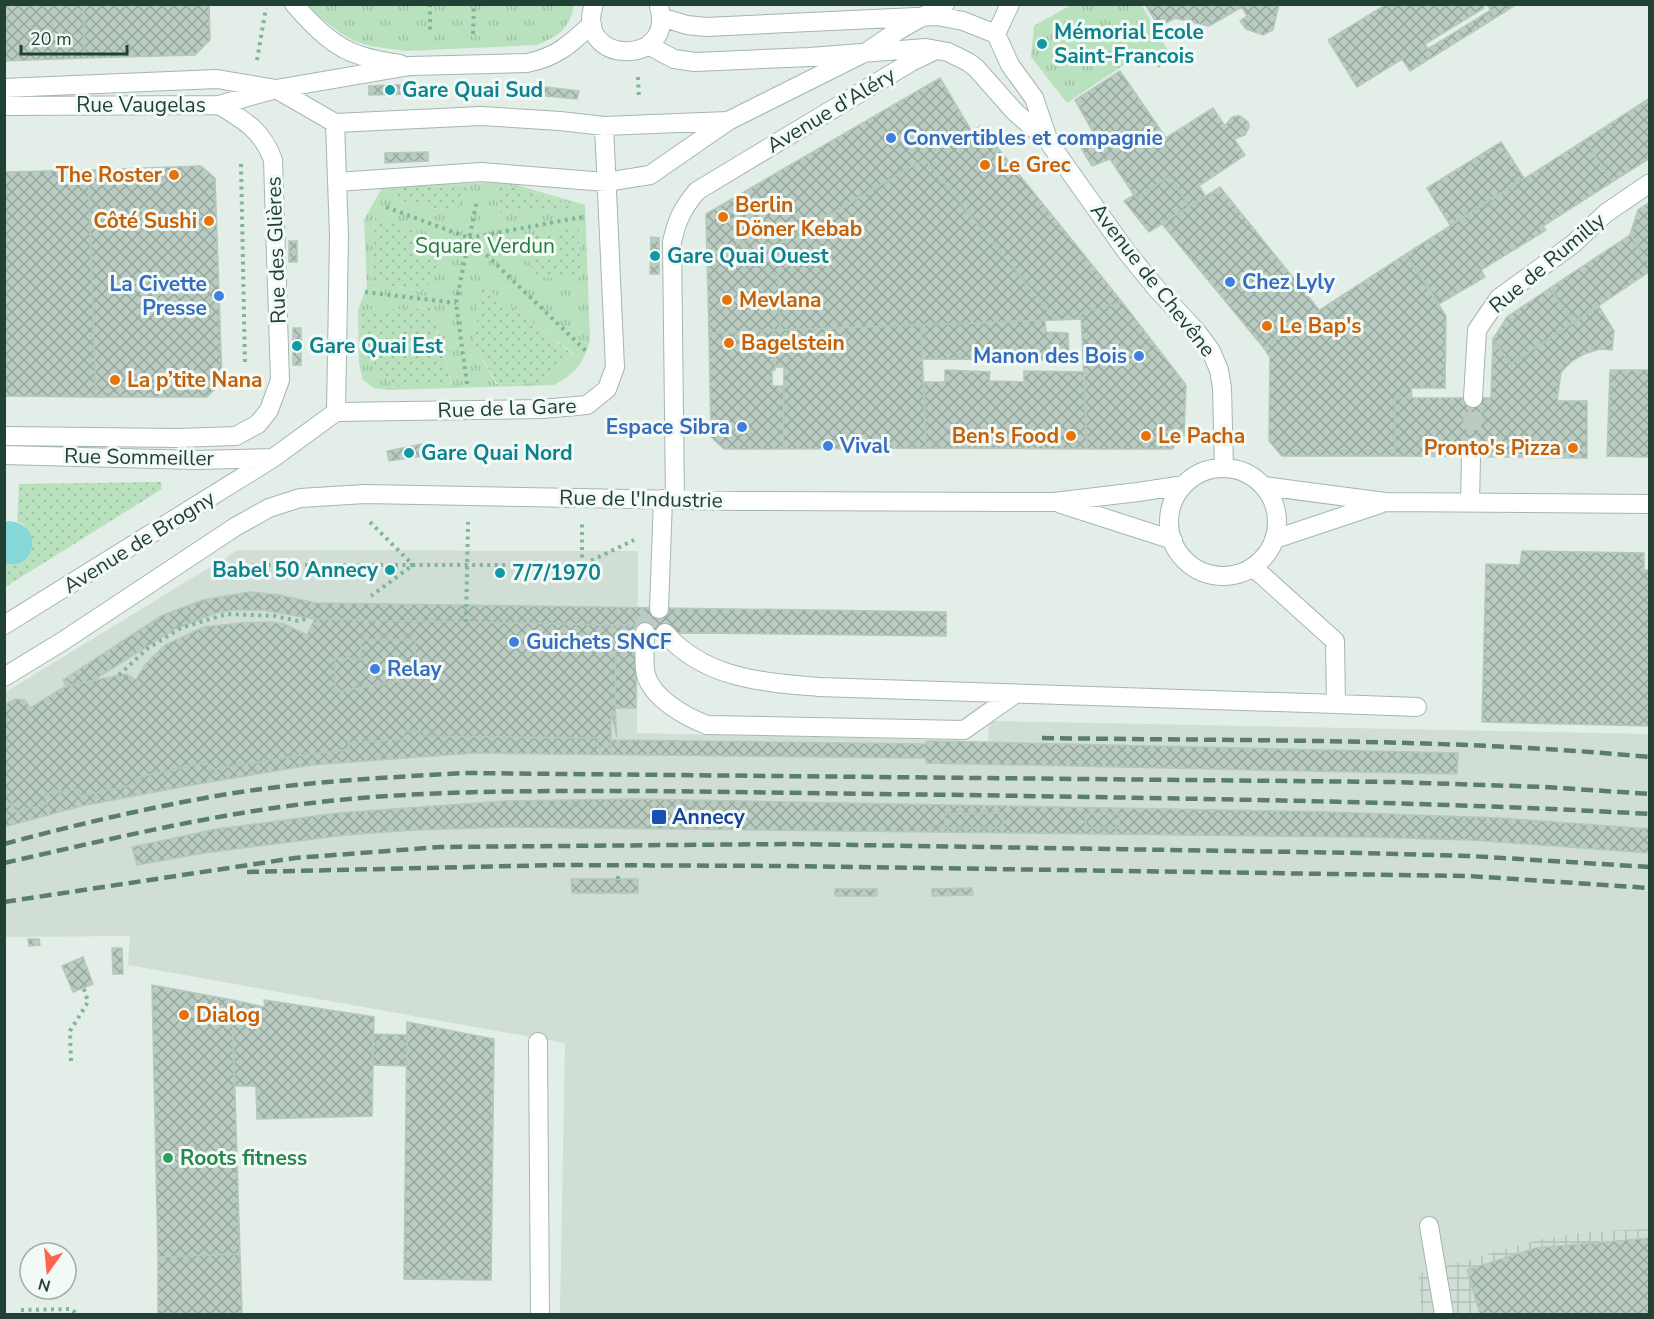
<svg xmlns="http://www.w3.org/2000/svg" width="1654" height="1319" viewBox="0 0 1654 1319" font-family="'Nunito Sans',sans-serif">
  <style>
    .built { fill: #d0ded6 }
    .industrial { fill: url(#industrial-grid) }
    .grass { fill: url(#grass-dots) }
    .park { fill: url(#park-tufts); fill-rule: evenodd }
    .water { fill: #85d7d8 }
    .building { fill: url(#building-cross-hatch); stroke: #b4c8bd; stroke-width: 1.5 }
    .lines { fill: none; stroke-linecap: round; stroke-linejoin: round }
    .minor-tunnel { stroke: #bbcbc3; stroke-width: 18; stroke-dasharray: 18 9; stroke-linecap: butt }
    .minor-casing { stroke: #a4b7ae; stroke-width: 20 }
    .path { stroke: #7fb59d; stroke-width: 4; stroke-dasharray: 3 4.5; stroke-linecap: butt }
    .minor { stroke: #fff; stroke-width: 18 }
    .rail { stroke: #5b7d6f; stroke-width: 4.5; stroke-dasharray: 12 6; stroke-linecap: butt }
    .culture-dot { fill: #0f9aa8; stroke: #f3faf6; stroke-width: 2 }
    .shop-dot { fill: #3f7fe0; stroke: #f3faf6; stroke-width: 2 }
    .food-dot { fill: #e8710a; stroke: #f3faf6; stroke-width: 2 }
    .transit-dot { fill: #1a4fb4; stroke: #f3faf6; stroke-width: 2 }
    .leisure-dot { fill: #2e9e5b; stroke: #f3faf6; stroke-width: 2 }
    .labels { text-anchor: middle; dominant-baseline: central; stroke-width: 6; stroke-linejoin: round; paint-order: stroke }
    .culture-label { font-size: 21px; font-weight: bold; fill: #0d838f; stroke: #f3faf6; text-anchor: start }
    .street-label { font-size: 21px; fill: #204134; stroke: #f3faf6 }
    .shop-label { font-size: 21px; font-weight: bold; fill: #366cbe; stroke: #f3faf6; text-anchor: start }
    .food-label { font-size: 21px; font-weight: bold; fill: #c56008; stroke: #f3faf6; text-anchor: start }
    .park-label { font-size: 21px; fill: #267c3b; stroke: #f3faf6 }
    .transit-label { font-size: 21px; font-weight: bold; fill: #164399; stroke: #f3faf6; text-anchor: start }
    .leisure-label { font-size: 21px; font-weight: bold; fill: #27864d; stroke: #f3faf6; text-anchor: start }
  </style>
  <defs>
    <pattern id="industrial-grid" width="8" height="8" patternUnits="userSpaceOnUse" patternTransform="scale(1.5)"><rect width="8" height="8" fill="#d0ded6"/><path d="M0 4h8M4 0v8" fill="none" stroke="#b2c0b8"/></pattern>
    <pattern id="grass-dots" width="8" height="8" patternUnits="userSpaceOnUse" patternTransform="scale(1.5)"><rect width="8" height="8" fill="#b9e1be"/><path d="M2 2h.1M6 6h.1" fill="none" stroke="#9fc2a4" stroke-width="1.8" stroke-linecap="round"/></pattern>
    <pattern id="park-tufts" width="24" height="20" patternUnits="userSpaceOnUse" patternTransform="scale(1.5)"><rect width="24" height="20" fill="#b9e1be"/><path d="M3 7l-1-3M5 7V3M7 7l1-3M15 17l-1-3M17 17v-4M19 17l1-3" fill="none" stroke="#9fc2a4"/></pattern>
    <pattern id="building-cross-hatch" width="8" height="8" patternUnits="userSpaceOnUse" patternTransform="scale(1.5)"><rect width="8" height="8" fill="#baccc2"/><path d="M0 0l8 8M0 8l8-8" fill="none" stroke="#97a79e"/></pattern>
  </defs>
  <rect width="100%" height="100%" fill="#e2eee7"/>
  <path class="built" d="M238,550L638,551L637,733L988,741L989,721L1649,734V1229L1583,1232L1541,1239L1419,1274L1422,1314H560L565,1043L128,965L130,936L5,937L4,693Z"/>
  <path class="industrial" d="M1649,1229V1314H1422L1418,1274L1541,1239L1583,1232Z"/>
  <path class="grass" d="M469,184L457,213L397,200L392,187Z
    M507,185L573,204L571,211L500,213L496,186Z
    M375,216L446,244L427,292L371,282Z
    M579,227L581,278H534L523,238Z
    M481,283L573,354L537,383L497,384L474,343Z
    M431,308L452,386L394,387L362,352L360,310Z
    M161,482L162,489L5,587V564L8,565L26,558L33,543L23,524L17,522L19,484Z"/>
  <path class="park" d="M1141,4L1173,59L1158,68L1146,50L1067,103L1031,57L1034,26L1071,5Z
    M308,5H574C570,29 558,36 537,45L406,51L370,46L354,41L339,32L319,17Z
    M506,182L585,205L590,341C582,365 576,373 554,385L389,390L374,388L363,380L359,364L358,310L367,286L364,220L383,186ZM469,184L456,213L397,200L392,187ZM507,185L573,204L571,210L500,213L496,186ZM375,216L445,244L426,292L371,282ZM579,228L581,277L534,278L523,238ZM481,284L573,353V354L537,383L496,384L474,343ZM431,308L452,385L394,387L362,352L360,310Z"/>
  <path class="water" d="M9,521C45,525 36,570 5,564V522Z"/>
  <path class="building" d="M4,4H83L85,58L4,61Z
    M83,4H209L210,40L195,55L85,58Z
    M1145,4H1279L1273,30L1263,35L1246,29L1240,21L1247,16L1242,7L1209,26L1175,18L1159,27Z
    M1387,4H1482L1484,8L1425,44L1428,49L1491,10L1495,18L1410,71L1402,59L1357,87L1328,40Z
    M1487,4H1517L1495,18Z
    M1120,71L1166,138L1213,108L1225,126L1231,118L1235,116H1240L1248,122L1249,127L1245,135L1234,139L1245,155L1199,186L1206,197L1189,207L1170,176L1136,198L1110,159L1092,166L1078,143L1094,134L1075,100Z
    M940,78L972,132L980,126L1122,302L1081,313L1080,319L1056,320L925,159L754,259L744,241L728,250V256L707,257L706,214Z
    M411,84V94L369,95V86Z
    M537,86L579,91L577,99L536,95Z
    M1650,98V158L1612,182L1585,140Z
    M1585,140L1612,182L1543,226L1546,230L1481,270L1485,277L1439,304L1406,254Z
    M1501,142L1524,178L1450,225L1427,188Z
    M428,152V161L385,163V153Z
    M925,159L1056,320L780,330L778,274H768L758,256Z
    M201,166L215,178L222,382L207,397H96L88,170Z
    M88,170L96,397L4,396V172Z
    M1170,176L1189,207L1149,232L1124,201L1134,195L1136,198Z
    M1220,187L1320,311L1263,347L1162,224Z
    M1650,202V264L1630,235L1638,210Z
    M1630,235L1650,264V271L1573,323L1550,288Z
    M651,237L659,238V274H650Z
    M289,241H297V262H289Z
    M744,241L754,259L759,257L768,274H778L780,330L709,333L707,257L728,256V250Z
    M1406,254L1446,316L1445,388H1411L1412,398H1395V456H1282L1269,441L1270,357L1263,347Z
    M1550,288L1573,323L1511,364L1493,339L1507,317Z
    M1122,302L1186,385L1184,436L1172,449H1087L1081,313Z
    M1598,305L1614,331L1612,350L1600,349L1584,354L1572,361L1561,372L1557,401H1587V458L1395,456V398H1491L1493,339L1511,364Z
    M1045,320L1046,332L1068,333L1069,360L922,359L921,325Z
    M921,325L926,448L783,449L784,367H775L774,330Z
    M293,328H301V365H293Z
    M774,330L775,370L772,371V386H784L783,449H724L711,437L709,333Z
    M945,370L990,372L989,381L1024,382V371L1084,372L1087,449L926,448L924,382H945Z
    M1610,370H1650V457L1607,456Z
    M428,443L430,455L389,461L387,451Z
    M525,446L567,448V457H524Z
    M1522,551L1644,553V570H1650V726L1482,722L1486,564L1520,565Z
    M249,592L279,595L316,603L946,612V636L616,632V625L315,619L262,610H235L216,613L173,630L92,681L66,686L63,680L161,616L203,600Z
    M315,619L616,625L615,708L617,737L611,713V748L598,747V738L420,736V731H404V739L349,743V750L301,755L209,770L207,762L135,778L137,784L80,796L78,789L59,792V790L44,794L47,804L15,812L13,804L4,806V705L15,699L25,700L30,708L66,686L126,674L136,680L145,665L165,645L204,627L241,623L270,622L284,624L307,635Z
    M616,625H637L636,708H615Z
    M361,640H415V678H399V681L335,692V658L361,659Z
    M404,731H420V736L598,738V747L611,748V740L926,744L927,741L1458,753L1457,774L926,763V758L473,753L311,765L192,785L81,806L4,827V806L13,804L15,812L47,804L44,794L59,790V792L78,789L80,796L137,784L135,778L207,762L209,770L301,755L349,750V743L404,739Z
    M632,799L1327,812L1499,818L1650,829V853L1472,840L1364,837L507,827L414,830L345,835L204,853L137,865L132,847L217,829L339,813L506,801Z
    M1003,813V828H945V814Z
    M1085,814H1119V828H1086Z
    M571,879H638V893H572Z
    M972,888L973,895L932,896V889Z
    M835,889H877V896H835Z
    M28,939H39L40,945L29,946Z
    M112,948H122L123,974H113Z
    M83,957L93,984L73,992L62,966Z
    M152,985L232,1000L240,1254L158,1257Z
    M232,1000L265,1007L264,1000L374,1017L372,1116L257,1119L256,1086H234Z
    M407,1022L494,1039L491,1280L404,1279Z
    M373,1034L407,1035V1066L373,1065Z
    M1650,1238V1314H1480L1467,1270L1536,1248Z
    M240,1254L242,1314H158V1257Z"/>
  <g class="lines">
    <path class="minor-tunnel" d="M1471,457L1473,398
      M645,632L644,625L659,609"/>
    <defs>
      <path id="minor" d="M294,4C312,25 335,49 362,56C374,60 387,62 400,64
        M594,4C573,65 677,68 659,6
        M661,17L687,25L706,27L937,16L963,21L996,34
        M996,34L1010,65L1034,98L1048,139
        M996,34L1010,4
        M648,45L674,59L695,62L810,57L926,48L948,52L968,62L976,68L1015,112L1048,141L1126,251L1156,288L1197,332L1211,351L1219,370L1222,388L1224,468
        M4,88L217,79L276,89L335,123
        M4,106L219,105L276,89L410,66L527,63C557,57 570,44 592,24
        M335,123L481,116L560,121L604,126L728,121
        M335,123L339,236L336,412
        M337,182L481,172L606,182L650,175L728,121L868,51L899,30L945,4
        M1473,398L1477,330L1499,298L1573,244L1606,213L1650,183
        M336,412L542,409L587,405L607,389L615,367L604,126
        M4,436L178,438L236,436L258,424L269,410L280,380L273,160C262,130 245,121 219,105
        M4,455L196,460L271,458
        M1169 522a54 54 0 1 1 108 0a54 54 0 1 1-108 0Z
        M1264,486L1385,502L1650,504
        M675,499L672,242C677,220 682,209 697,191L911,62L936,50
        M1470,503L1471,457
        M1061,504L1173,540
        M1275,539L1380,504
        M659,609L663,499
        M4,625L273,458L336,412
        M645,632C645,645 643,662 646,675C653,699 686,717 707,725L964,730L1015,694
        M665,633C705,679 762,682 819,687L1336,704L1335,641L1253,567
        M4,677L63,641L235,527L269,508L300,498L365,494L739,501L1054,502L1138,492L1184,485
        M1336,704L1417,707
        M538,1042L540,1314
        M1429,1226L1444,1314"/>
    </defs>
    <use href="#minor" class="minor-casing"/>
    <path class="path" d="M430,4V34
      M473,34L474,4
      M257,60L266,8
      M638,77L639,99
      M241,164L245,366
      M386,207L469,238L586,351
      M469,238L582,217
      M365,292L456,303
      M467,384L456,303L477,200
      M370,522L413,565H582L634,540
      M230,565H413L371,596
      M582,565V524
      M466,622L468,522
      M119,675L147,649L181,628L227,614L275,616L298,621L306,619
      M618,879V873
      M71,1061L70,1031L88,1002L84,989
      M21,1310L71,1309L77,1314"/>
    <use href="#minor" class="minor"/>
    <path class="rail" d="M1042,738C1245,741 1448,738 1650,757
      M4,844C71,826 138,810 205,798C291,782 378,778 465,773L1392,782L1545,787L1650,794
      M4,863C115,838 225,811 339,800C441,790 543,791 645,791C753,792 861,794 969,795C1196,799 1423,801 1650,814
      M247,872L558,865L790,866L1469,876L1650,888
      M4,902L295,858L440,847L792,844L1363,853L1470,856L1650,867"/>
  </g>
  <g class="culture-dot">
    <circle cx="1042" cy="44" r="6"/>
    <circle cx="390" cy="90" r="6"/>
    <circle cx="655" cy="256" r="6"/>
    <circle cx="297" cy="346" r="6"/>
    <circle cx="409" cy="453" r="6"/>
    <circle cx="390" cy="570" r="6"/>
    <circle cx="500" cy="573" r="6"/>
  </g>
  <g class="shop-dot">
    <circle cx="891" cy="138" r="6"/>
    <circle cx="1230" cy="282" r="6"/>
    <circle cx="219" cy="296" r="6"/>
    <circle cx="1139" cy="356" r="6"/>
    <circle cx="742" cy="427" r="6"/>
    <circle cx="828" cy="446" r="6"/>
    <circle cx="514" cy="642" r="6"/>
    <circle cx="375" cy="669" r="6"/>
  </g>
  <g class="food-dot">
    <circle cx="985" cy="165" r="6"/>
    <circle cx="174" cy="175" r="6"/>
    <circle cx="723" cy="217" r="6"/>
    <circle cx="209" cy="221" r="6"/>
    <circle cx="727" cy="300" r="6"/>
    <circle cx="1267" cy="326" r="6"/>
    <circle cx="729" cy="343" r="6"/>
    <circle cx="115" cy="380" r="6"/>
    <circle cx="1071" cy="436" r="6"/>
    <circle cx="1146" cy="436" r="6"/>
    <circle cx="1573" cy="448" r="6"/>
    <circle cx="184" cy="1015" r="6"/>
  </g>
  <rect class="transit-dot" x="651" y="809" width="16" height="16" rx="3"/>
  <circle class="leisure-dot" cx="168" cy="1158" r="6"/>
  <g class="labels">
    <g class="culture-label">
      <text x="1054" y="32">Mémorial Ecole<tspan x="1054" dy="24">Saint-Francois</tspan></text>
      <text x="402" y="90">Gare Quai Sud</text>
      <text x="667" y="256">Gare Quai Ouest</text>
      <text x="309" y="346">Gare Quai Est</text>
      <text x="421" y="453">Gare Quai Nord</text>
      <text x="378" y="570" text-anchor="end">Babel 50 Annecy</text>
      <text x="512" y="573">7/7/1970</text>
    </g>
    <g class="street-label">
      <text x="141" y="105">Rue Vaugelas</text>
      <text transform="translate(831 110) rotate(-31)">Avenue d'Aléry</text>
      <text transform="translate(276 250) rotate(-92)">Rue des Glières</text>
      <text transform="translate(1547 263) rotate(-40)">Rue de Rumilly</text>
      <text transform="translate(1153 280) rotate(52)">Avenue de Chevêne</text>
      <text transform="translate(507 408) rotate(-2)">Rue de la Gare</text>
      <text transform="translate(139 457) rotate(1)">Rue Sommeiller</text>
      <text transform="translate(641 499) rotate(1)">Rue de l'Industrie</text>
      <text transform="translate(139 542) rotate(-32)">Avenue de Brogny</text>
    </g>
    <g class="shop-label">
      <text x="903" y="138">Convertibles et compagnie</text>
      <text x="1242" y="282">Chez Lyly</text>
      <text x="207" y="284" text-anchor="end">La Civette<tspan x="207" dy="24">Presse</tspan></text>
      <text x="1127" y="356" text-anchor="end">Manon des Bois</text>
      <text x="730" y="427" text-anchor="end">Espace Sibra</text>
      <text x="840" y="446">Vival</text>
      <text x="526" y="642">Guichets SNCF</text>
      <text x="387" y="669">Relay</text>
    </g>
    <g class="food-label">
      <text x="997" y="165">Le Grec</text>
      <text x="162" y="175" text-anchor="end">The Roster</text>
      <text x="735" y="205">Berlin<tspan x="735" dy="24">Döner Kebab</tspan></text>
      <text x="197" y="221" text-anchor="end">Côté Sushi</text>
      <text x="739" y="300">Mevlana</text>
      <text x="1279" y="326">Le Bap's</text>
      <text x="741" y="343">Bagelstein</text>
      <text x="127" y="380">La p’tite Nana</text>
      <text x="1059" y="436" text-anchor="end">Ben's Food</text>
      <text x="1158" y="436">Le Pacha</text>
      <text x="1561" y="448" text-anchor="end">Pronto's Pizza</text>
      <text x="196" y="1015">Dialog</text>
    </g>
    <g class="park-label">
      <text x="485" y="246">Square Verdun</text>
    </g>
    <g class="transit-label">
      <text x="672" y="817">Annecy</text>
    </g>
    <g class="leisure-label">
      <text x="180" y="1158">Roots fitness</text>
    </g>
  </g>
  <rect width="1654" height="1319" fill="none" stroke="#204134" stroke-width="12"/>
  <g transform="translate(48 1271) rotate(195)"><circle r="28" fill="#f3faf6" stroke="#9fb0a8" stroke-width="1.5"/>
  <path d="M0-4.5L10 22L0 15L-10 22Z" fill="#ff624f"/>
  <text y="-9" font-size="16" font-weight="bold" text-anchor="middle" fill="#204134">N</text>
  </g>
  <path d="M21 45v9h106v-9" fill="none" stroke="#204134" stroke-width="3"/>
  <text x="30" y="45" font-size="18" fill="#204134" stroke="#f3faf6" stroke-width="4.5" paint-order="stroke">20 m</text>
</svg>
